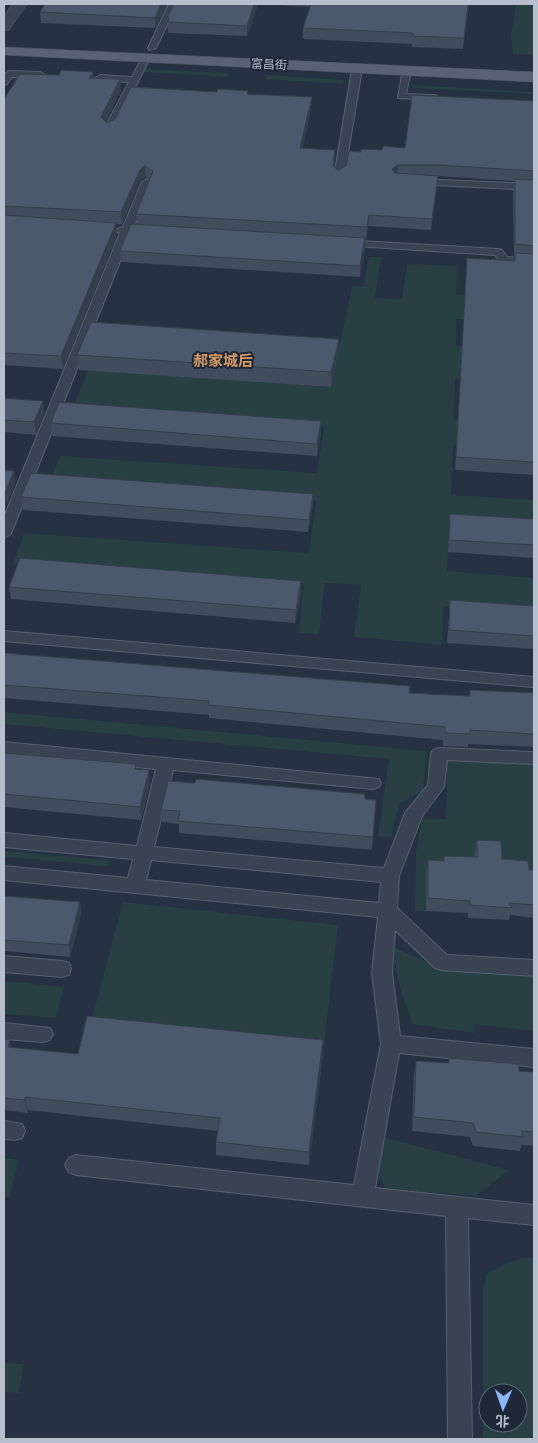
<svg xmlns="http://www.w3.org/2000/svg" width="538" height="1443" viewBox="0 0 538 1443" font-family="'PT Sans Narrow','Noto Sans SC',sans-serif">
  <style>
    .green { fill: #283f43; fill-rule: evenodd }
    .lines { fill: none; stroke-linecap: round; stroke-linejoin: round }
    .service-casing { stroke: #58616f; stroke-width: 2 }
    .tertiary-casing { stroke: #58616f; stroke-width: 1 }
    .primary-casing { stroke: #444c5b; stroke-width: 1 }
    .service { fill: #3a4352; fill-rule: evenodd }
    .tertiary { fill: #3a4352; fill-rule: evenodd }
    .primary { fill: #586272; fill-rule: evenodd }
    .wall { fill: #414c5c }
    .shaded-wall { fill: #353e4b }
    .building { fill: #4c586b; stroke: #353e4b }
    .labels { text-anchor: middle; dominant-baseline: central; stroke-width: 4; stroke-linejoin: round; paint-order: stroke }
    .far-street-label { font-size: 12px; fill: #b7becc; stroke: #1f2837 }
    .far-quarter-label { font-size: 15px; font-weight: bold; fill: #d79a66; stroke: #1f2837 }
  </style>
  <rect width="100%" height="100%" fill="#263142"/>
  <path class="green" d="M516,4H534V55L513,54L511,36Z
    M144,69L229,73L228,77L142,72Z
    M267,75L344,80L343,84L265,79Z
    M413,85L534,92V94L413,88Z
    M369,257H381L375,298L402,299L407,264L457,266L456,295L534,299V324L456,319V346L534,351V383L455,378L454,419L534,423V450L453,445L451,495L534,500V528L450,523L447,571L534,578V613L444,606L442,645L354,637L361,585L325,583L319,634L299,633L303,585L13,565L24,533L309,553L316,501L50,482L60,456L317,473L324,427L72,411L88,370L331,387L352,286L363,287Z
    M4,712L426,751L423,791L399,804L391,837H378L389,759L4,724Z
    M447,757L534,762V883L476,852V870L426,873V911H415L416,852L422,819H446Z
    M4,851L109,860L108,866L4,857Z
    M123,902L338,925L323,1054L89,1029Z
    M395,948L442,968L534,976V1031L474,1024V1033L413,1024C405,1001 393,973 395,948Z
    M4,981L64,987L56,1018L4,1014Z
    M382,1137L509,1170L476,1196L386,1189L379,1175Z
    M4,1158L19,1160L10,1197H4Z
    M523,1258H534V1439H483V1290L486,1274L504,1264ZM488,1393H518V1423H488Z
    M4,1363L24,1364L19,1393L4,1392Z"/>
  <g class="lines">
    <defs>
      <path id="service" d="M169,4H177L156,48L149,50L148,48Z
        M143,56L150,58L114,129L106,131L104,129L129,82L100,81L95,78L100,75L132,77Z
        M357,66L362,69L344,177L339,180L334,177L352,69Z
        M403,69L411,71L406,94L435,95L440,98L438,100L398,98Z
        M9,71L40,72L45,75L40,78L12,77L7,84L4,85V75Z
        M147,179L152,182L134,227L152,229L157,232L152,235L131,234L11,534L4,538V517L120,233L114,230L123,227L142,182Z
        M417,179L534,184V190L413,184L412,182Z
        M343,240L498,249L502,250L507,257L534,259V265L500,262L495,255L339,245V241Z
        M4,631L534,677V687L4,641Z
        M4,742L379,779L381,783L379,787L373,789L173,770L154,847L384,868L405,813L428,785L431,754L433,750L439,748L534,752V764L447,760L444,787L422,816L399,876L397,908L447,955L534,960V976L442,970L435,968L395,930L392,973L400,1036L534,1049V1067L399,1053L375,1188L534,1205V1225L468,1218L472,1439H448L446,1216L76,1175L69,1172L65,1165L69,1158L76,1155L354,1185L381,1044L372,973L378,917L4,880V866L128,878L133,859L4,847V833L137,846L156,769L4,754ZM151,860L381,882L379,903L146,880Z
        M4,956L62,961L69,963L71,969L69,975L62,977L4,972Z
        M4,1023L50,1028L53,1034L50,1040L43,1042L4,1039Z
        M4,1121L22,1124L25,1131L22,1138L15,1140L4,1139Z"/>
      <path id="tertiary" d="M13,4H27L9,30L4,31V17Z"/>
      <path id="primary" d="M4,47L534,72V82L4,55Z"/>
    </defs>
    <use href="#service" class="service-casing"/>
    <use href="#tertiary" class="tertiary-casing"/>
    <use href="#primary" class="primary-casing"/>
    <use href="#service" class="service"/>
    <use href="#tertiary" class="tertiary"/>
    <use href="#primary" class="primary"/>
  </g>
  <path class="wall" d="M45,4H167L155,28L41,23L40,12Z
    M174,4H469L463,49L412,47V44L303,39V28L310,7L258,4L247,36L168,33L167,18Z
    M93,72V78L121,90L106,121L107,123L248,94L312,97L311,108L302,149L335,150L334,167L338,170L346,166L361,152L405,148L534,101V475L455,470L467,258L514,261L515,256H514L513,191L514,181L438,176L431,230L368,226L366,239H365V249L360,277L121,262L120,251L137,224L136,214L150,180L146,177L140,181L122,224H116L117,235L63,369L4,365V99L59,75Z
    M339,339L338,353L331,387L79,370L77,355Z
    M4,398L43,401L44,413L36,435L4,432Z
    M321,421V433L317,456L52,436L51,423Z
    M4,470L15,484L5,508H4Z
    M313,494V506L308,532L23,510L21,497Z
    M450,514L534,519V558L448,552Z
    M301,581V593L295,623L11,599L9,587Z
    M450,600L534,606V649L447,643Z
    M4,653L409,693L469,696L470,690L534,693V747L468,744V747L443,746V740L209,718V715L4,698Z
    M4,753L136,764L137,769L150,783L141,820L4,807Z
    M365,794V799L376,800L372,850L179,833V824L162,822L161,810Z
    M477,840L502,859L529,870H534V918L510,915L509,920L468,918V913L426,911V872L428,860L443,861L444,856L475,857V852Z
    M4,896L80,902L81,913L70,957L4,951Z
    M4,1039L12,1048L78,1054H323L309,1165L216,1155V1142L218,1131L28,1110V1113L4,1110Z
    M449,1058L519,1071L534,1072V1146L521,1145L520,1151L473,1146L470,1137L412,1131L414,1075L416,1061L448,1063Z"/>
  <path class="shaded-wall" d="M161,4H167L155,28V18Z
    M254,4H258L247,36V26Z
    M93,72L94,82L89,78Z
    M120,79L121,90L102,128L101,117Z
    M312,97L311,108L300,160V148Z
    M335,150V162L332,178L333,166Z
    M398,165L397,176L392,169Z
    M145,166L146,177L140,181L122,224L121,212L140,170Z
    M438,176L437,187L431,230L432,219Z
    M369,215L368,226L366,239L367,227Z
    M116,223L117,235L63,369L61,356Z
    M365,238V249L360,277V266Z
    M339,339L338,353L331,387V372Z
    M43,401L44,413L36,435L34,422Z
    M321,421V433L317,456V444Z
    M14,471L15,484L5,508L4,495Z
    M313,494V506L308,532L309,520Z
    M301,581V593L295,623L296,610Z
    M149,770L150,783L141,820L140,807Z
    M80,902L81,913L70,957L69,945Z
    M10,1040L13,1053L8,1047Z
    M323,1040V1054L309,1165V1152Z
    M25,1097L28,1110V1113L25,1100Z"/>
  <path class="building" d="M45,4H161L155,18L40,12Z
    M174,4H254L247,26L168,22L169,18H167Z
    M311,4H468L464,38L413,36V33L303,28Z
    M61,70L93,72L89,78L120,79L101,117L107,123L115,119L131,87L217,92L218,89L248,91L247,94L312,97L300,148L335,150L333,166L338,170L346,166L349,151L361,152L362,149L382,150L383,146L405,148L412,95L534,101V171L439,165H398L392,169L395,173L438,176L432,219L369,215L367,227L136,214L153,171L145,166L140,170L121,212L4,206V99L20,74L59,75Z
    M515,179L534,180V246L515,244Z
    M4,215L116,223L61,356L4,353Z
    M131,224L365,238L360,266L120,251Z
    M515,253L534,254V462L456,457L467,258L515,261Z
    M91,322L339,339L331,372L77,355Z
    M4,398L43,401L34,422L4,420Z
    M59,402L321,421L317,444L51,423Z
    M4,470L14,471L4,495Z
    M31,473L313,494L309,520L21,497Z
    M450,514L534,519V545L449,540Z
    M20,558L301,581L296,610L9,587Z
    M450,600L534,606V636L449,630Z
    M4,653L410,686L409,693L470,696V690L534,693V734L470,730V734L445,733V727L208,705L209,701L4,685Z
    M4,753L136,764L135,769L149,770L140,807L4,794Z
    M196,779L365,794V799L376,800L373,837L178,821L180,811L161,810L168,781L195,783Z
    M477,840L501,841L502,859L528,861L529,870H534V905L509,903L512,908L470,905V901L428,898V860L444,861V856L478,857Z
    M4,896L80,902L69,945L4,940Z
    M87,1016L323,1040L309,1152L216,1142L220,1118L25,1097V1100L4,1098V1039L10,1040L8,1047L78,1054Z
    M449,1058L519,1064V1071L534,1072V1132L522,1131L523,1137L476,1132L473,1123L414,1117L416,1061L449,1063Z"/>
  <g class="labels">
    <g class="far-street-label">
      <text transform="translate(269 64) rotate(3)">富昌街</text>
    </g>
    <g class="far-quarter-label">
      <text x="223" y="360">郝家城后</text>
    </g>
  </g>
  <rect width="538" height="1443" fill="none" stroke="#b7becc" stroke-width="10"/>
  <g transform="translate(503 1408) rotate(182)"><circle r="24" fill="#1f2837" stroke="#5c6473"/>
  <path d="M0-4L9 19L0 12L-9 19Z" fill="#8eb5fa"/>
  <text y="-8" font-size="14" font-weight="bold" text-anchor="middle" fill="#b7becc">北</text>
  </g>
</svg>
